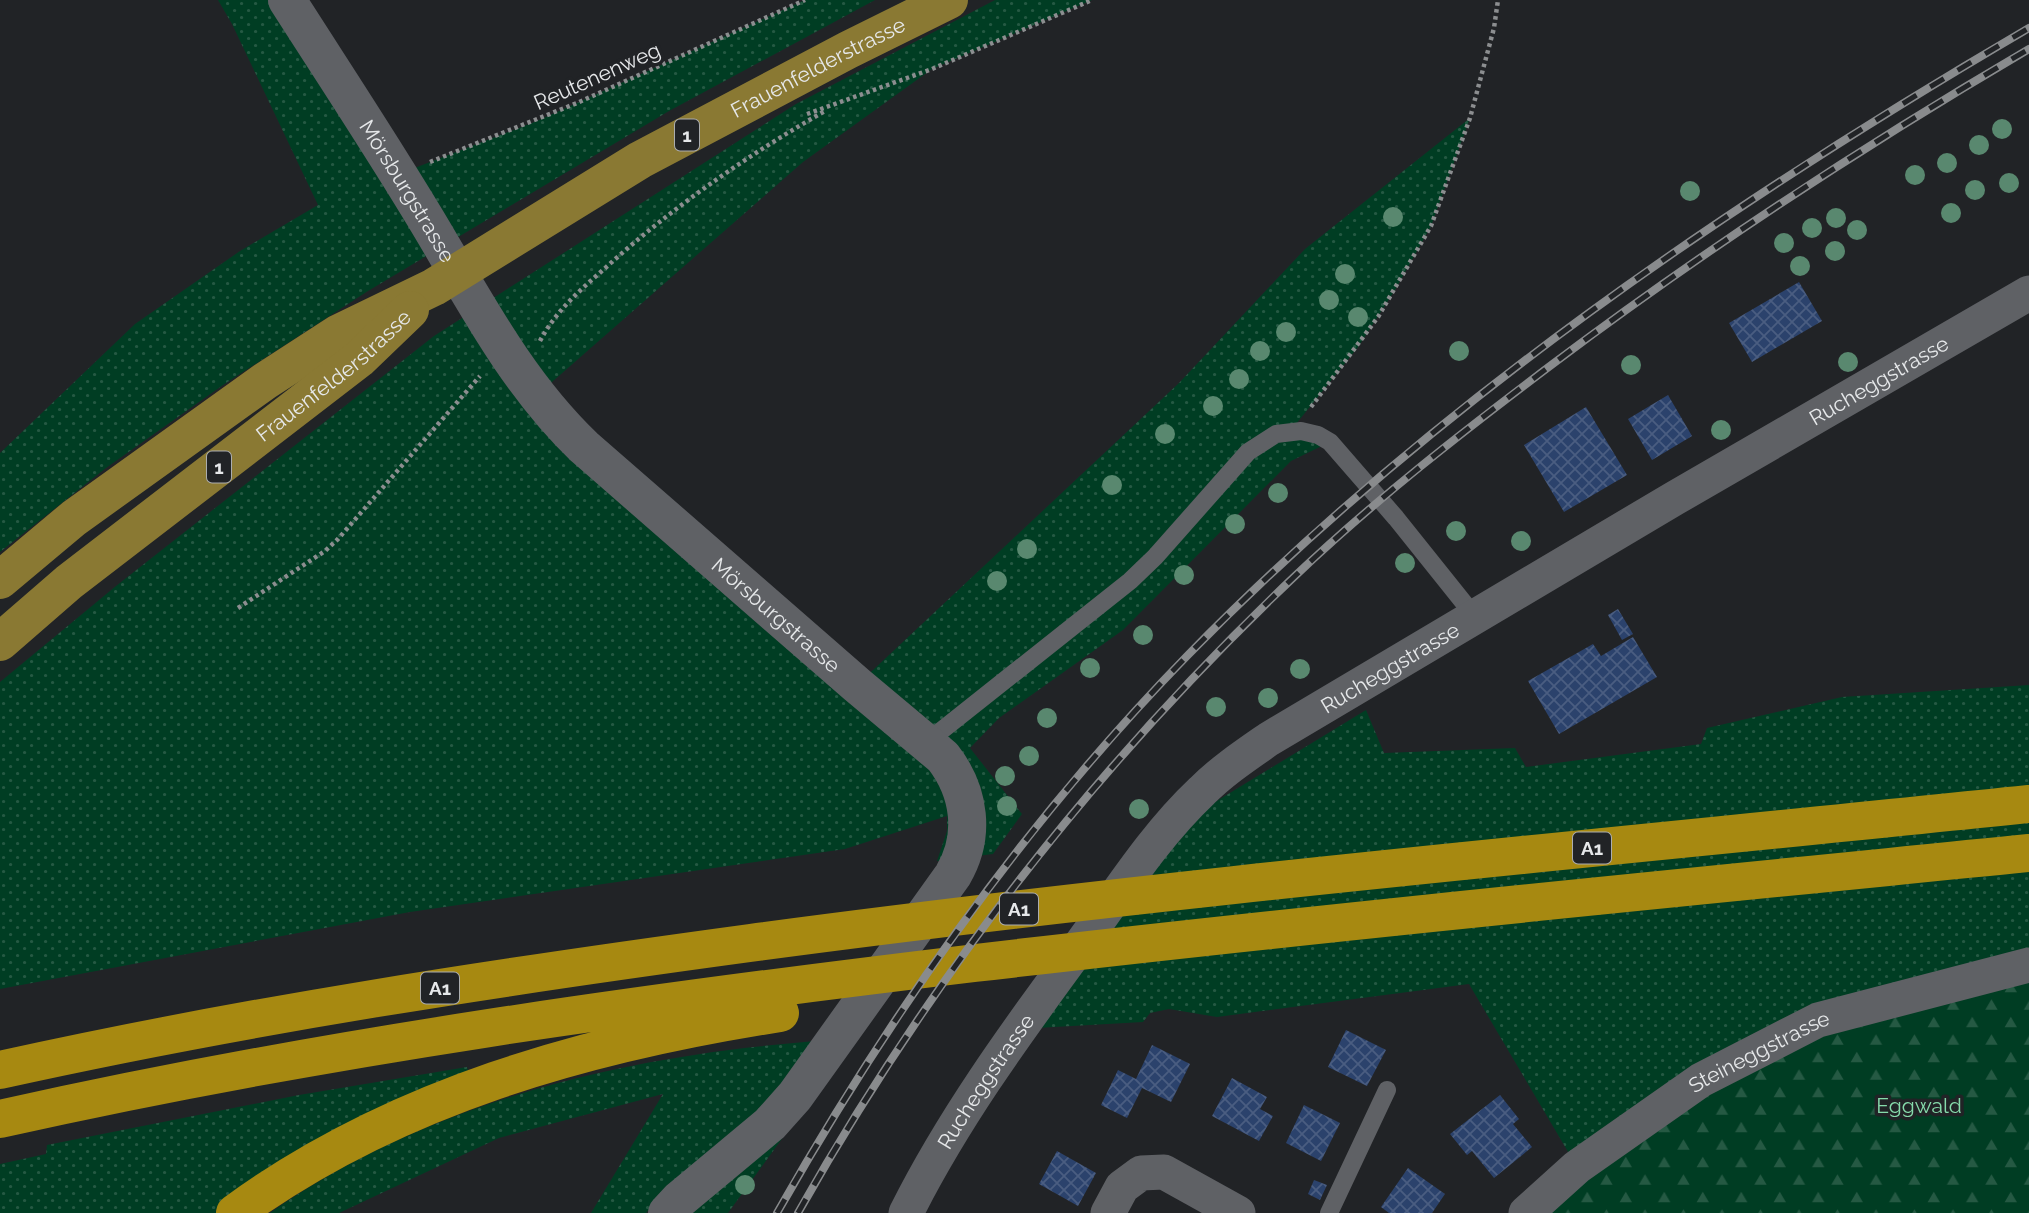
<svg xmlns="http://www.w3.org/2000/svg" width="2029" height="1213" viewBox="0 0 2029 1213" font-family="Raleway,sans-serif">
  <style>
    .grass { fill: url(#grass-dots) }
    .forest { fill: url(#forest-firs) }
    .building { fill: url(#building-cross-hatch) }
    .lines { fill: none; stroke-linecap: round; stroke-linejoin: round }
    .path { stroke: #8c8e90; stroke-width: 4.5; stroke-dasharray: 3.5 3.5; stroke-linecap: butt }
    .lane { stroke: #5f6165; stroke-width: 18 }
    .street { stroke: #5f6165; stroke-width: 35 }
    .secondary { stroke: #5f6165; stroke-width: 38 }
    .primary { stroke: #8a7933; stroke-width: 38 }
    .highway { stroke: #a78911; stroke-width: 38 }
    .rail-casing { stroke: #898b8d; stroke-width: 8 }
    .rail { stroke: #212326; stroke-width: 5; stroke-dasharray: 16; stroke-linecap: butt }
    .tree { fill: #59886f }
    .labels { text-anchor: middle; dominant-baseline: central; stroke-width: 7; stroke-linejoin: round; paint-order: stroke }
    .shield { fill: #212326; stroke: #abadaf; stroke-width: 2 }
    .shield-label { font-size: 19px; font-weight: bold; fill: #e6e8ea }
    .street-label { font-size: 21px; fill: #e6e8ea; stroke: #212326 }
    .park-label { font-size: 21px; fill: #86dbab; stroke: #212326 }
  </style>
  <defs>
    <pattern id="grass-dots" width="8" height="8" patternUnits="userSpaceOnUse" patternTransform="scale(1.75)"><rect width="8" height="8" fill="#003d23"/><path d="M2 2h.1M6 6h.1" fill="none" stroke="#255943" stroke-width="1.8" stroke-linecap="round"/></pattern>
    <pattern id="forest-firs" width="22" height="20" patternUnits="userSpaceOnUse" patternTransform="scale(1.75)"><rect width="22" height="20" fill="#003d23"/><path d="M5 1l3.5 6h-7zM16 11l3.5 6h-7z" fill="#255943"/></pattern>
    <pattern id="building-cross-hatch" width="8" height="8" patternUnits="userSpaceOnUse" patternTransform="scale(1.75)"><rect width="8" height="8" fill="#2b426c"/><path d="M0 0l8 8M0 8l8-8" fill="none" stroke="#4a5d81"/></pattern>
  </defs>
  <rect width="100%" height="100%" fill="#212326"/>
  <path class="grass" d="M218,0H287L399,174L537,121L805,0H875L669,111L368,291L223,385L106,468L0,552V453L135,324L240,251L318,205L232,24Z
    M995,0H1092L932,69L803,162L536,396L857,685L1179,383L1305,249L1470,118L1431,226L1395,290L1358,347L1292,429L1330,442L1291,461L1123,630L999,718L970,748L1022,814L993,854L937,861L947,831V816L845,849L410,912L0,989V682L116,586L434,336L796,104Z
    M2029,685V965L1577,1167L1469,984L1217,1017L1169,1009L1150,1013L1143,1022L1019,1029L1161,835L1366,710L1384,753L1515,748L1526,767L1701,744L1707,728L1842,697Z
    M815,1041L752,1124L684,1172L646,1213H591L663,1094L499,1138L339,1213H270C393,1126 546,1077 694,1055C734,1048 775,1045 815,1041Z
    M467,1067L473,1088L235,1213H0V1164L46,1154L47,1145L299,1095Z
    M789,1129L728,1213H691Z"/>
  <path class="forest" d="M2029,965V1213H1526L1701,1080Z"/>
  <path class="building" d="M1799,282L1822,321L1752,362L1729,323Z
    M1668,395L1692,436L1652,460L1628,419Z
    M1586,407L1627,475L1564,512L1524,445Z
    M1618,609L1633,634L1622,640L1608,615Z
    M1633,637L1657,677L1559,734L1528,681L1593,644L1601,656Z
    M1346,1030L1386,1050L1367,1086L1328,1067Z
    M1152,1045L1190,1064L1171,1102L1142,1088L1127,1118L1101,1105L1118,1070L1136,1079Z
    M1232,1078L1267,1097L1260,1109L1273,1116L1259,1141L1212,1116Z
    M1500,1095L1519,1119L1513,1124L1532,1147L1494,1178L1472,1151L1467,1155L1450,1134Z
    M1304,1105L1340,1123L1321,1161L1286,1143Z
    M1057,1151L1096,1173L1078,1206L1039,1184Z
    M1408,1168L1445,1194L1432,1213H1389L1381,1207Z
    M1314,1180L1327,1185L1320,1200L1308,1194Z"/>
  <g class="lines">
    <path class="path" d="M807,114L932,69L1092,0
      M430,162L577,103L805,0
      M540,341C555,312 579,291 603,270C670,209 746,156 825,111
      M1311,407L1378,317L1431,226L1470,118L1494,28L1498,0
      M238,608L325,551L338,539L480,376"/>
    <path class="lane" d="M927,742L1130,581L1155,557L1248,452L1276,434L1301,431L1318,435L1330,442L1396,518L1476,618
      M1329,1213L1387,1090"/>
    <g class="street">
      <path id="s1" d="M906,1213C952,1121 1013,1037 1074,954C1115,899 1152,838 1202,791C1222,771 1246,755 1269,739L1675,498L2029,293"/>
      <path d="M1108,1213L1122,1187L1141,1173L1164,1172L1238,1213"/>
      <path id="s2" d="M1526,1213L1577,1167L1701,1080L1818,1020L2029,965"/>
    </g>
    <path class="secondary" id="s3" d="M287,0C333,72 380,143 424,216C473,297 515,381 584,447L857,685L943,757C970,792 976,836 953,875L795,1096L770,1124L680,1199L667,1213"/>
    <g class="primary">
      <path id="s4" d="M0,580L74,518L265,381L339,333L434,287L640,160L848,50L949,0"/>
      <path id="s5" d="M0,642L69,582L359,359L410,310"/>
    </g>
    <path class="highway" d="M0,1070C248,1015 499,977 750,943C1175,886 1603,848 2029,804
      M0,1119C321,1047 648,1002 975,963C1326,922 1678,888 2029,853
      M235,1213C394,1097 587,1043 780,1013"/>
    <defs>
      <path id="rail" d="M777,1213C890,1014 1027,820 1187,656C1429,408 1731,202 2029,28
        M798,1213C931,977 1098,763 1295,576C1376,499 1465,430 1554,363C1706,249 1865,145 2029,49"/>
    </defs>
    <use href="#rail" class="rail-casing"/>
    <use href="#rail" class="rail"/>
  </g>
  <g class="tree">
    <circle cx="2002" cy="129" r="10"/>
    <circle cx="1979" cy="145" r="10"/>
    <circle cx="1947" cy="163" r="10"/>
    <circle cx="1915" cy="175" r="10"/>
    <circle cx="2009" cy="183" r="10"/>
    <circle cx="1975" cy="190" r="10"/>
    <circle cx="1690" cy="191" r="10"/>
    <circle cx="1951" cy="213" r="10"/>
    <circle cx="1393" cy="217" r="10"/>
    <circle cx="1836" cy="218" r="10"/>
    <circle cx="1812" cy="228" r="10"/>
    <circle cx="1857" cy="230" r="10"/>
    <circle cx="1784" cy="243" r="10"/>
    <circle cx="1835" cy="251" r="10"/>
    <circle cx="1800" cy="266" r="10"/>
    <circle cx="1345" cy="274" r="10"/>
    <circle cx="1329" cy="300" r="10"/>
    <circle cx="1358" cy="317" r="10"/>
    <circle cx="1286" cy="332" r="10"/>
    <circle cx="1260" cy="351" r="10"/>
    <circle cx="1459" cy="351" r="10"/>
    <circle cx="1848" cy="362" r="10"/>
    <circle cx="1631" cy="365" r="10"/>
    <circle cx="1239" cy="379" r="10"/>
    <circle cx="1213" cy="406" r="10"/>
    <circle cx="1721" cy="430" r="10"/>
    <circle cx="1165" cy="434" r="10"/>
    <circle cx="1112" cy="485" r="10"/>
    <circle cx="1278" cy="493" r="10"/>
    <circle cx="1235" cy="524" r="10"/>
    <circle cx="1456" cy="531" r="10"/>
    <circle cx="1521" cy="541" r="10"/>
    <circle cx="1027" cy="549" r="10"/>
    <circle cx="1405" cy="563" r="10"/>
    <circle cx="1184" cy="575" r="10"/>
    <circle cx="997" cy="581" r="10"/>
    <circle cx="1143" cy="635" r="10"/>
    <circle cx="1090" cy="668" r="10"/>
    <circle cx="1300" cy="669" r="10"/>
    <circle cx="1268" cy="698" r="10"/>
    <circle cx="1216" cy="707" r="10"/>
    <circle cx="1047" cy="718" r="10"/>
    <circle cx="1029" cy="756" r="10"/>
    <circle cx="1005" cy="776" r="10"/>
    <circle cx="1007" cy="806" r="10"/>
    <circle cx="1139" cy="809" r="10"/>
    <circle cx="745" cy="1185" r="10"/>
  </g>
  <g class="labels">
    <g class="shield">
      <rect x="675" y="119.5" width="24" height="31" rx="5"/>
      <rect x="207" y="451.5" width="24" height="31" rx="5"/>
      <rect x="1573" y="832.5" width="38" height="31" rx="5"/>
      <rect x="1000" y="893.5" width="38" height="31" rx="5"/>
      <rect x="421" y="972.5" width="38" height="31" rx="5"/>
    </g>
    <g class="shield-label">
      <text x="687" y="135">1</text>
      <text x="219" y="467">1</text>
      <text x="1592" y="848">A1</text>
      <text x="1019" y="909">A1</text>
      <text x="440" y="988">A1</text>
    </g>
    <g class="street-label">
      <text stroke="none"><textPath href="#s4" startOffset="968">Frauenfelderstrasse</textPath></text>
      <text transform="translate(597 76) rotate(-24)">Reutenenweg</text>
      <text stroke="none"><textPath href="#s3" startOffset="226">Mörsburgstrasse</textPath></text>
      <text stroke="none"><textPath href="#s5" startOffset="427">Frauenfelderstrasse</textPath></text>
      <text stroke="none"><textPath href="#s1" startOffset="1309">Rucheggstrasse</textPath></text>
      <text stroke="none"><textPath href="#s3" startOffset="793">Mörsburgstrasse</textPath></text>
      <text stroke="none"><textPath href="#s1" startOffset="742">Rucheggstrasse</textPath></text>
      <text stroke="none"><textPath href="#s2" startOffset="285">Steineggstrasse</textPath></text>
      <text stroke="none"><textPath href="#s1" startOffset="154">Rucheggstrasse</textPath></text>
    </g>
    <g class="park-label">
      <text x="1919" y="1105">Eggwald</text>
    </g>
  </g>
</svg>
